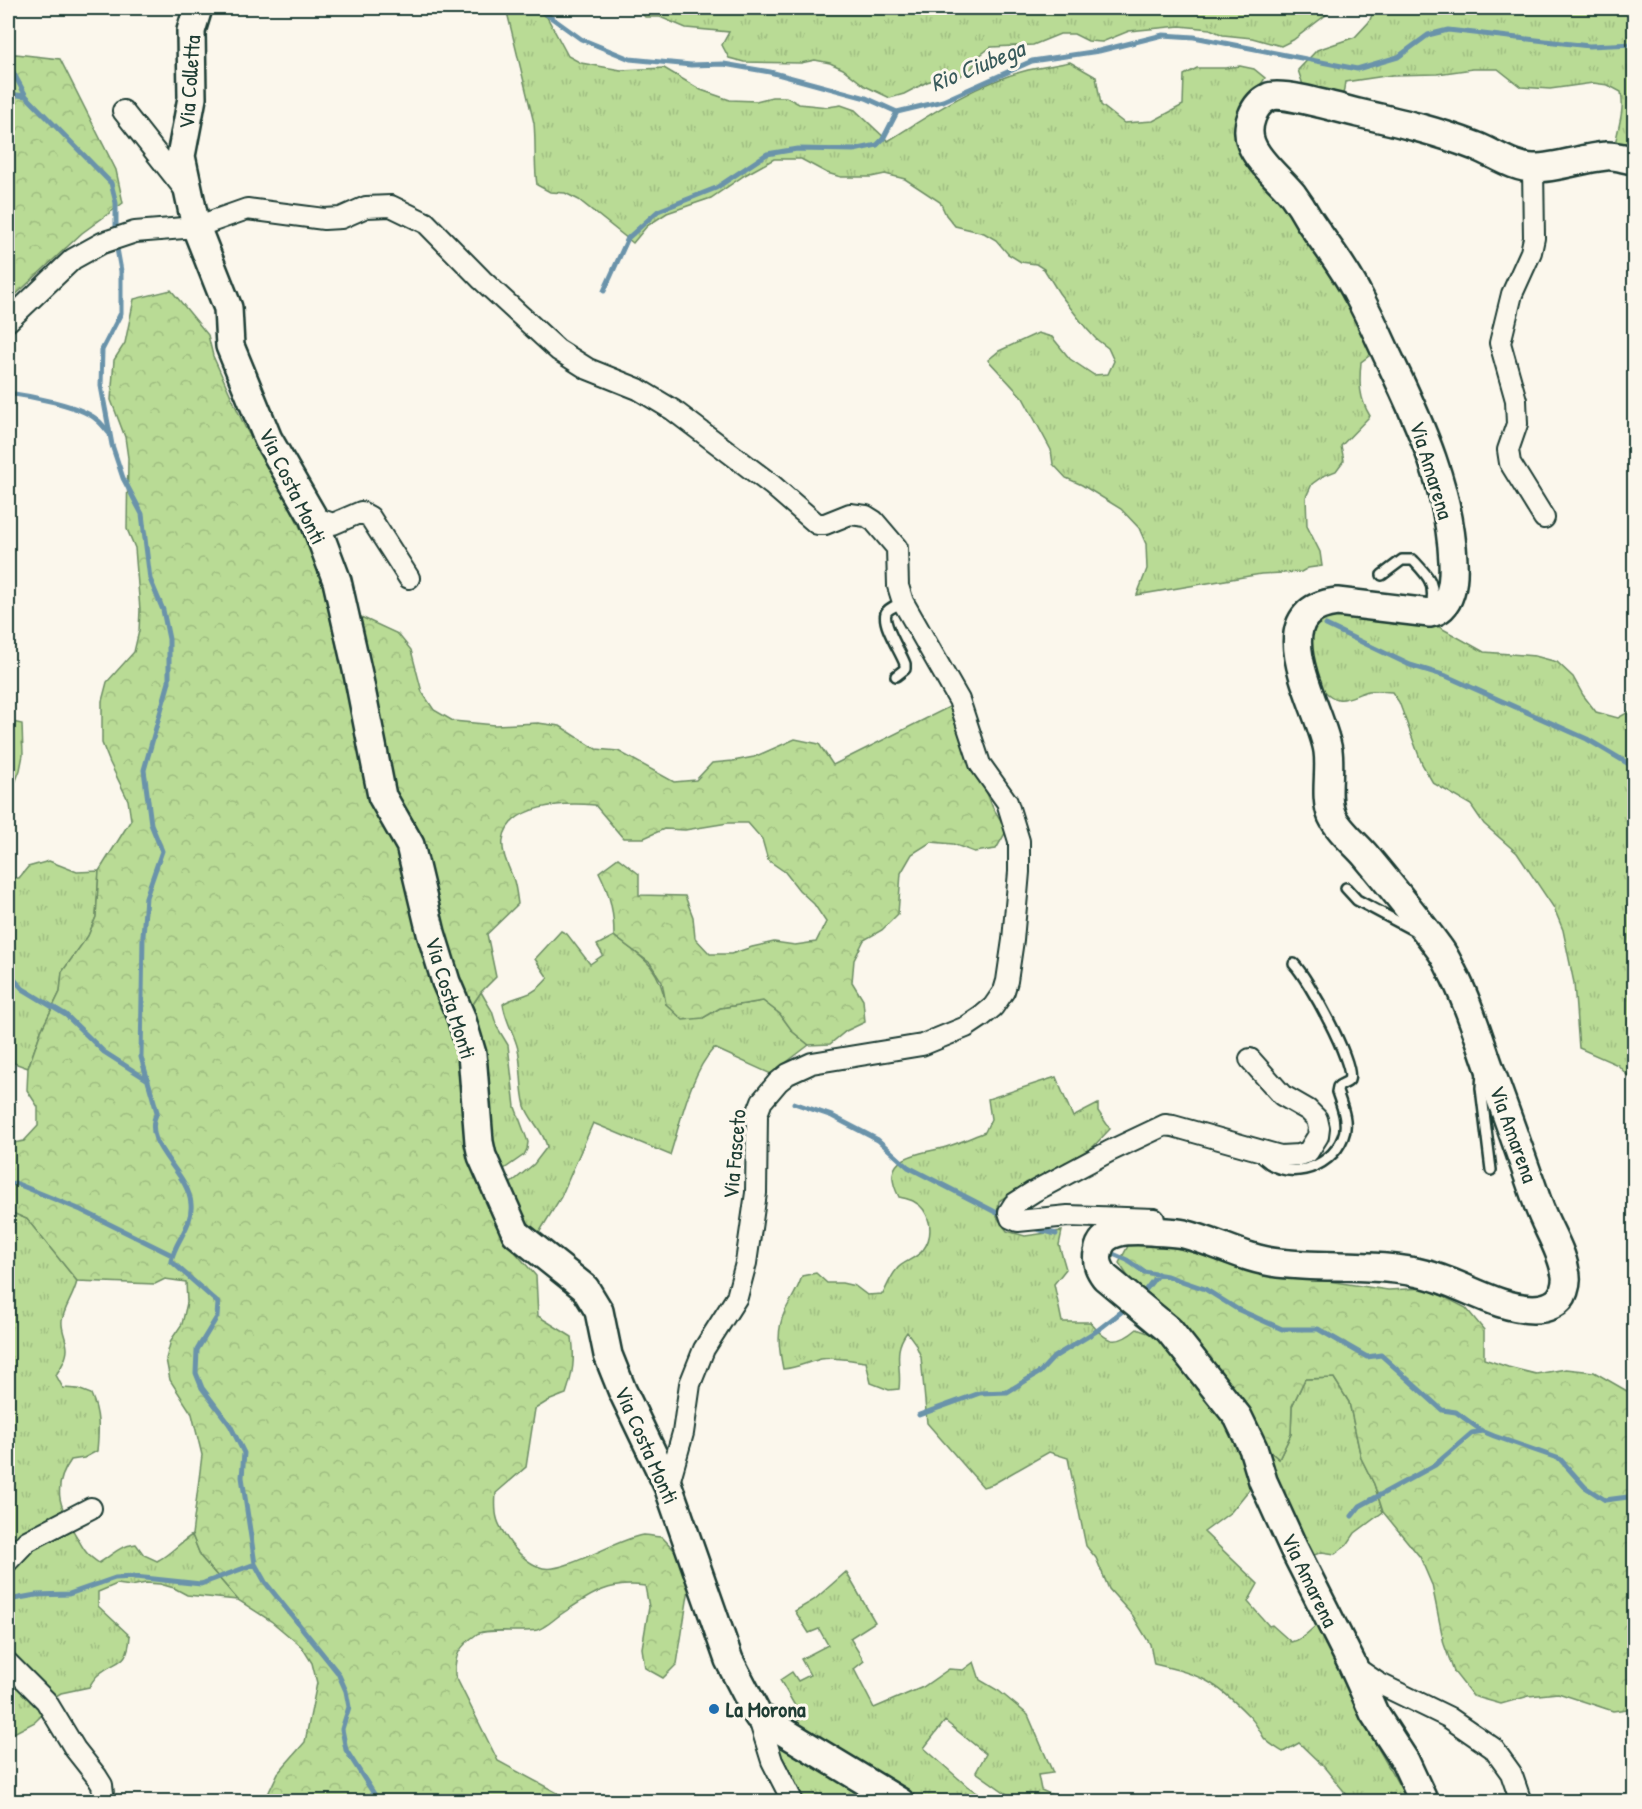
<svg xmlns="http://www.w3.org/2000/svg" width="1642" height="1809" viewBox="0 0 1642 1809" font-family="'Patrick Hand',sans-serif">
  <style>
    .grass { fill: url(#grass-tufts); stroke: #6c8c64; stroke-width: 1.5 }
    .forest { fill: url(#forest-crowns); stroke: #6c8c64; stroke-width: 1.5 }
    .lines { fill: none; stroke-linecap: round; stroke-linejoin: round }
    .stream { stroke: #6b93aa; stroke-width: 5 }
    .lane-casing { stroke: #1f3d34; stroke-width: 14 }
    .street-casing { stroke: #1f3d34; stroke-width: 24 }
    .secondary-casing { stroke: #1f3d34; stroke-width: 32 }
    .lane { stroke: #fbf7ec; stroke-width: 9 }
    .street { stroke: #fbf7ec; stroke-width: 20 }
    .secondary { stroke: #fbf7ec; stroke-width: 27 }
    .poi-dot { fill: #1f6fb2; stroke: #fbf7ec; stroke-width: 2 }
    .labels { text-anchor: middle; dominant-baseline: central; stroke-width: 6; stroke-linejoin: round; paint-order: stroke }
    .street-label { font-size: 22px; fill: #1f3d34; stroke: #fbf7ec }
    .poi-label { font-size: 22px; font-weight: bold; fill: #1f3d34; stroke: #fbf7ec; text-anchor: start }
    .water-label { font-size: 24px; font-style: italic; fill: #385a5b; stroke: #fbf7ec }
  </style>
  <defs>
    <pattern id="grass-tufts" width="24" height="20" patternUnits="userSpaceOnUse" patternTransform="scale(1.5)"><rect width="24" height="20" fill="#b9db95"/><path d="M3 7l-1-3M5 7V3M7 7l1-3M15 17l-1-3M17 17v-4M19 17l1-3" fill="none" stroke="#9fbd81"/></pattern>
    <pattern id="forest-crowns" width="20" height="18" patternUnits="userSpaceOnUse" patternTransform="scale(1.5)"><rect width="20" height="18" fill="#b9db95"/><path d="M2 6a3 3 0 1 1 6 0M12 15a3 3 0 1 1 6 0" fill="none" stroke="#9fbd81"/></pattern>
  </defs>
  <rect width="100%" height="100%" fill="#fbf7ec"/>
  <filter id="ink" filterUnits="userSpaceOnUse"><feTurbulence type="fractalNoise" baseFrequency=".0167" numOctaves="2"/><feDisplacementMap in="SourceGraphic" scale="12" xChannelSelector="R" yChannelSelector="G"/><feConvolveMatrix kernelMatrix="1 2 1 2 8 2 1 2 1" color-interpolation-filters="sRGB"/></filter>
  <g filter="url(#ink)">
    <path class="grass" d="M506,8H532L547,17L568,56L581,63L621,70L664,68L701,90L730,100L756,101L772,97H786L799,104L828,107L841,105L855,110L888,141C932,113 977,83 1028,70C1042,67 1056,65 1070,62L1096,77L1101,105L1124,123L1153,121L1183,105L1184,75L1197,68H1225L1240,66L1254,69L1265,78L1257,91L1247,100L1239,111L1238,133L1343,287L1373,353L1361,362C1359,383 1359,398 1370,416L1341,446L1344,460L1336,471L1323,476L1312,484L1306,497L1307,526L1320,552L1322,566L1308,568L1301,572L1261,574L1137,595L1147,569L1146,544L1139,528L1121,509L1082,485L1066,478L1053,464L1051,450L1023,398L988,360L999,351L1038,333L1052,337L1070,359L1094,375L1108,374L1114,361L1108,348L1096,339L1086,328L1059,293L1044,269L1036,264L1021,262L1008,254L996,240L984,233L955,226L946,215L940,202L905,179L885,174L871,177H841L827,173L801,159H774L745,175L711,198L667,213L647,226L633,243L579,200L565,193L550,192L537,185C534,165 536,144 534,123Z
      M637,8H859L867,11L870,8H1335L1293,40L1281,46L1252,38L1223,35L1210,29L1180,26L1129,31L1102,42L1088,41L1074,34H1060L1033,45L991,47L979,56L972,68L960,76H946L927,82L904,94L890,98L865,86L843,69L830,63L815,60L801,63L744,62L729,58L722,45L729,32L686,28L660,17H645Z
      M1375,8H1634V147L1615,145C1618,127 1625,110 1621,92L1608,85L1593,83L1550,89L1521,87L1498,69H1473L1437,74L1392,75L1345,82L1342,102L1314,93L1303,85L1298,70L1317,50L1355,37L1369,22Z
      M1322,615H1378L1406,625L1434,624L1484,652L1535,656L1557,662L1573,677L1583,695L1596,712L1618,718L1634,709V1083L1618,1065L1579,1048L1574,983L1563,930L1554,908L1517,853L1484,824L1471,805L1433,783L1422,764L1399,702L1392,692C1384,692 1376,690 1369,691C1358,693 1348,701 1338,699C1316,695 1308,654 1311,635C1311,629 1318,621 1322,615Z
      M8,721L22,724L23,755L20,770L8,801Z
      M49,861L77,872L99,871L96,917L88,936L62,972L60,992L41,1031L28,1068L14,1063L11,1049L8,1047V878H19L28,867Z
      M561,931L567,934L590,964L603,955L597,945L614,936C645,960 658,964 666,1004L703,1018L720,1008L763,1001L780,1014L793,1032L809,1045L771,1074L714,1048C690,1074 681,1121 670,1155L593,1123L561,1197L534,1241L505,1188L534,1164L547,1147C544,1131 530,1121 525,1106C520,1087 522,1068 518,1049C514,1033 505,1020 503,1004C510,999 517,998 525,995C535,992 541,986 548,978L535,959Z
      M481,992L492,1011L497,1027L508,1045L515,1107L528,1142L527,1149L524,1155L497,1174L469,1010Z
      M1056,1077L1073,1117L1098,1104V1111L1110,1129L1092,1148L1016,1190L999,1201L997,1217L1007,1231L1025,1236L1062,1231L1059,1245L1066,1269L1054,1284L1062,1322H1090C1107,1343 1116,1347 1137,1329L1159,1337L1219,1410L1240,1444L1252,1486L1231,1512L1204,1532L1258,1584L1248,1602L1269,1626L1272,1625L1291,1642C1303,1640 1311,1629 1320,1622L1362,1720L1408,1801H1352L1324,1767L1299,1743L1283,1752C1277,1748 1269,1744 1264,1738C1259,1730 1255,1721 1248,1715C1215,1681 1200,1674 1154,1664L1150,1644L1133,1616L1109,1589L1096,1558L1086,1546L1068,1458L1049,1452L993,1484L983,1487L927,1423L921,1357L915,1343L907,1332C892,1352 902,1366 899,1389L889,1390L871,1383L866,1362C851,1361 837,1356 821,1359C808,1362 797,1368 783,1369C779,1349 776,1330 785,1311C791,1299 798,1290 802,1276L816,1273L827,1283H842L855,1286L867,1295L883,1294C887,1286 891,1276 897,1269C902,1262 916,1259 923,1250C935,1234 931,1210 913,1201C909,1199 903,1198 899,1197C877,1155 918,1155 946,1147C959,1143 972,1137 985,1132L991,1119L988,1099Z
      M8,1211L27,1219L77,1281C74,1296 64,1307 62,1321C61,1331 67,1339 67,1349C67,1358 61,1367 56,1375L63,1388L78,1389L91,1394C100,1414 99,1430 97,1451L84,1458L71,1460C51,1488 60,1507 75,1534C84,1549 84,1553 99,1563C114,1554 118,1546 136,1544L144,1555L157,1561C171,1554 179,1543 192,1535L201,1557L238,1600L187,1595L174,1588L160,1584L146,1583L131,1586L117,1584L98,1592V1606L130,1636C128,1667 116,1659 98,1675C94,1678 91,1684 89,1687L61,1693L49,1700L44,1713L35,1722L8,1736Z
      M1334,1378L1349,1402L1361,1458L1374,1484L1383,1512L1355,1533L1347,1545L1335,1554L1322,1552L1309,1557L1270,1479L1266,1448L1279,1459L1291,1434L1292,1406L1305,1379Z
      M846,1572L875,1622L850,1638L864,1661L854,1669L874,1708L923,1687L949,1669L963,1670L974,1662L980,1680L999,1691L1028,1715L1053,1773L1038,1775L1041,1790L1055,1796L1056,1801H1017L976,1772L986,1754L945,1721L924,1748L967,1786L989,1801H913L791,1726L802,1718L780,1680L792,1672L798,1681L810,1675L801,1659L828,1645L819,1629L809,1633L795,1611L814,1600Z
      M773,1731L887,1801H800L781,1767Z"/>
    <path class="forest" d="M16,54L60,59L116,170L123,203L82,233L8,302V55Z
      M171,290L208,335L213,356L245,427L291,509L318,564L371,801L401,852L457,1021L475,1156L489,1210L509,1245L536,1276L538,1316L572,1337C575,1360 573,1373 566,1394L548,1401L535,1409L526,1467L496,1493C494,1517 497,1524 511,1544C519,1554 530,1565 543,1568C565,1573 619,1538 643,1535C649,1535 656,1537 662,1537L676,1552L689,1588L677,1664L663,1678L645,1668L642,1648L649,1607L645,1586C607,1581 590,1595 560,1615C553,1620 545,1628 537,1630C523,1633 486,1628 477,1634C460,1646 454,1655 455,1675L498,1761L563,1796L602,1798L611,1801H268L269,1792L278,1773L305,1742L317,1683L312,1663L302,1647L271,1621L238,1600L201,1557L192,1535L202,1455L192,1414L170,1380L166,1359L171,1340L182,1324L187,1303L186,1282L165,1279L155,1284L77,1281L27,1219L8,1211V1144L24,1141L38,1126V1107L27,1090L28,1068L41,1031L60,992L62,972L88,936L96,917L99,871L131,820L128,800L110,763L102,743V701L107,682L134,652L139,631L140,610L135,548L127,529L128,458L125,437L111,400L114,360L125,343L134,299Z
      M361,617L398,634L411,650L422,692L434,710L453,721L495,725L538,723L560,726L596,749L618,751L674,782L696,780L712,763L733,761L754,757L795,739L819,744L833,765L951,706L993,808L1007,830L996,849L974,852L953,844L931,842L912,854L901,873L898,914L882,930L864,940L854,960L852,982L863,1000L865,1022L846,1031L830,1044L809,1045L793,1032L780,1014L763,1001L720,1008L703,1018L683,1020L666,1004L662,982L650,963L614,936C614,912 610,894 599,872L618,858L639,874V895L685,896L693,917L695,938L710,954H731L752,947L774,942L795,945L816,942L826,922L814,904L799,890L785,872L768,860L762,839L748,823H728L685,830L664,829L644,838H623L595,805C566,802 508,804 503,840C501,854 510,869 514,881C516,888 517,897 518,904L487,934L496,977L481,992L469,1010L388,787L356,626Z
      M1138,1244L1168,1246L1267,1272L1388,1290L1427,1288L1466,1308L1484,1330V1359L1508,1367L1536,1374L1566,1369L1594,1372L1634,1395V1708L1613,1711L1558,1693L1529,1696L1501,1704L1473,1696L1454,1672L1444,1644L1432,1585L1420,1557L1383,1512L1374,1484L1361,1458L1349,1402L1334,1378L1305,1379L1292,1406L1291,1434L1279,1459L1266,1448L1191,1344L1129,1278L1119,1263L1128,1246Z"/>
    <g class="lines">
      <path class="stream" d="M538,8L581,39L630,59L691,65L724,64L770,72L866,98L897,112
        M8,63L26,96L111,183L116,203V234
        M8,94L26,96
        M897,112L943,101L1032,61L1099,51L1163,35L1194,37L1357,69L1398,57L1428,35L1448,30L1589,46L1634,44
        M116,243L121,271V313L102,350L101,386L112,445L123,478L142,514L150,579L163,610L169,639V682L144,770L151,824L162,851L146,897L143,936L141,1057L157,1112C140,1146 188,1169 191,1204C193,1226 175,1241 171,1261L218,1303L217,1317L197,1350L196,1373L202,1388L230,1425L244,1453L242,1477L255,1564L265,1582L338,1673L346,1691L349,1707L342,1729L346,1750L376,1797V1802
        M604,291L628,238L658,211L716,188L767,154L797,149L854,150L877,145L883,139L897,112
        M8,393C30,396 79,405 96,419C101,422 105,429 109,433
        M1326,625L1410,665L1446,676L1587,739L1634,767
        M8,973L23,989L66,1015L104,1052L148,1080
        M794,1103L832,1116L878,1140L908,1167L1005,1217
        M8,1185L15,1183L81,1210L172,1255
        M1033,1228L1056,1234
        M1113,1254L1127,1260L1144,1272L1167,1276L1205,1289L1237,1309L1282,1329H1318L1367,1357L1381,1355L1442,1410L1456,1412L1482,1431L1494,1436L1560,1459L1585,1487L1605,1500L1628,1497L1634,1498
        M1140,1297L1158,1274
        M919,1415L980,1393L1007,1392L1040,1372L1054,1357L1098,1330L1129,1306
        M1352,1516L1360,1506L1435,1465L1472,1433L1482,1431
        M8,1600L36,1595L69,1594L115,1578L135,1577L201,1584L255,1564"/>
      <defs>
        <path id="lane" d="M1382,575L1402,560H1413C1429,577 1436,583 1431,608
          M896,676L905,669V664C901,652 882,625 886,613C888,608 898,605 903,602
          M1346,888L1357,900L1417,932
          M1482,1071L1481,1088L1491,1170
          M1259,1154C1282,1183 1330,1171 1343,1137C1349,1123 1342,1106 1337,1092L1338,1087C1341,1084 1347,1083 1349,1080C1356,1065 1307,977 1294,964"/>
        <path id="street" d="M123,111L186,191
          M1533,168L1534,238L1531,252L1512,294L1500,343L1516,400L1517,424L1508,450L1510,463L1544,518
          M8,321L73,259L102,243L135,232L196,227L247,209L324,219L341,218L366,207L391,206L426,223L482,280L558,350L588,369L638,389L673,410L772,485L817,524H825L850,514L866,516L874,521L897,548L898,586L903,602L959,700L980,764L1007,802L1019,841V872L1013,940L1007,981L1004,991L993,1007L981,1017L966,1027L922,1045L812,1063L788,1074L778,1082L762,1101L757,1114L756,1193L746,1263L737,1297L704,1349L690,1384L683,1433L668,1486
          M313,517L333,524L361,512L370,517L409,578
          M1154,1219L1068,1216L1018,1221L1011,1218L1009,1212L1014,1204L1033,1192L1110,1151L1165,1125L1173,1126L1280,1156L1299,1155L1308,1152L1318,1136L1319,1128L1317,1119L1308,1110L1282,1095L1250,1059
          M8,1561L27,1541L91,1508
          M8,1663L46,1701L75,1749L97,1777L102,1785L104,1802
          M1353,1666L1378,1683L1448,1717L1493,1748L1511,1773L1521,1802
          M758,1716L772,1761L793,1802"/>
        <path id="secondary" d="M198,8L191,31L192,98L181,156L196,227L228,308L230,346L268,439L313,517L337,581L358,674L382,796L410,845L431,933L446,982L461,1017L472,1054L479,1142L482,1156L516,1233L585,1288L599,1311L608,1355L622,1390L668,1486L729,1660L758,1716L900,1802
          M1424,1802L1405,1761L1374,1713L1353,1666L1293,1547L1263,1481L1253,1448L1238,1417L1169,1330L1105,1277C1100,1270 1096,1263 1098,1253C1101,1228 1132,1230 1151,1231C1162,1232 1174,1232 1184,1234C1216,1242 1245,1259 1278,1263C1327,1269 1379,1262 1428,1275C1463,1284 1496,1308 1533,1309C1546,1309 1560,1304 1564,1291C1566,1285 1567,1277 1565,1271C1561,1248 1546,1227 1538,1204C1523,1161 1508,1118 1492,1075C1480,1042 1471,1009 1455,977C1450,968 1446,957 1439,948C1416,917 1391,886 1366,856C1356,844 1339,831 1332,816C1324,797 1331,772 1328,751C1322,709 1257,611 1337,602L1430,613C1452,609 1454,580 1453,561C1450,490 1421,426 1391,363C1380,340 1370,316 1357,293C1344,267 1325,244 1309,220C1304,211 1299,203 1293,195C1281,180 1257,161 1251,143C1245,127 1253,104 1269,97C1281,91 1341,109 1358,113C1398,122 1437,131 1475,146C1494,153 1513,168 1534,168C1558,168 1582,158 1606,156C1615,155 1625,159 1634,160"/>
      </defs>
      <use href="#lane" class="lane-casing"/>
      <use href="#street" class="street-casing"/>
      <use href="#secondary" class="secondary-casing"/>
      <use href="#lane" class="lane"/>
      <use href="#street" class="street"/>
      <use href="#secondary" class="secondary"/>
    </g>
  </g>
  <circle class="poi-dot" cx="714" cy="1709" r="6"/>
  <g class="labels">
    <g class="street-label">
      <text transform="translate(189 82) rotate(-86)">Via Colletta</text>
      <text transform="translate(1432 470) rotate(73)">Via Amarena</text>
      <text transform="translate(293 486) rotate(64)">Via Costa Monti</text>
      <text transform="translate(451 998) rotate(73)">Via Costa Monti</text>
      <text transform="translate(1514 1134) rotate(70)">Via Amarena</text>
      <text transform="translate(734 1154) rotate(-85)">Via Fasceto</text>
      <text transform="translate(647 1445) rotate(66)">Via Costa Monti</text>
      <text transform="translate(1310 1580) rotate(64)">Via Amarena</text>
    </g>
    <g class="poi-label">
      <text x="726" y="1709">La Morona</text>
    </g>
    <g class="water-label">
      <text transform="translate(977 65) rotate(-22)">Rio Ciubega</text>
    </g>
  </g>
  <rect width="1642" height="1809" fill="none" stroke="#fbf7ec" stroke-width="30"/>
  <rect x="15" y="15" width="1612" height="1779" fill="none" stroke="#1f3d34" stroke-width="2" filter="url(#ink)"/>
</svg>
